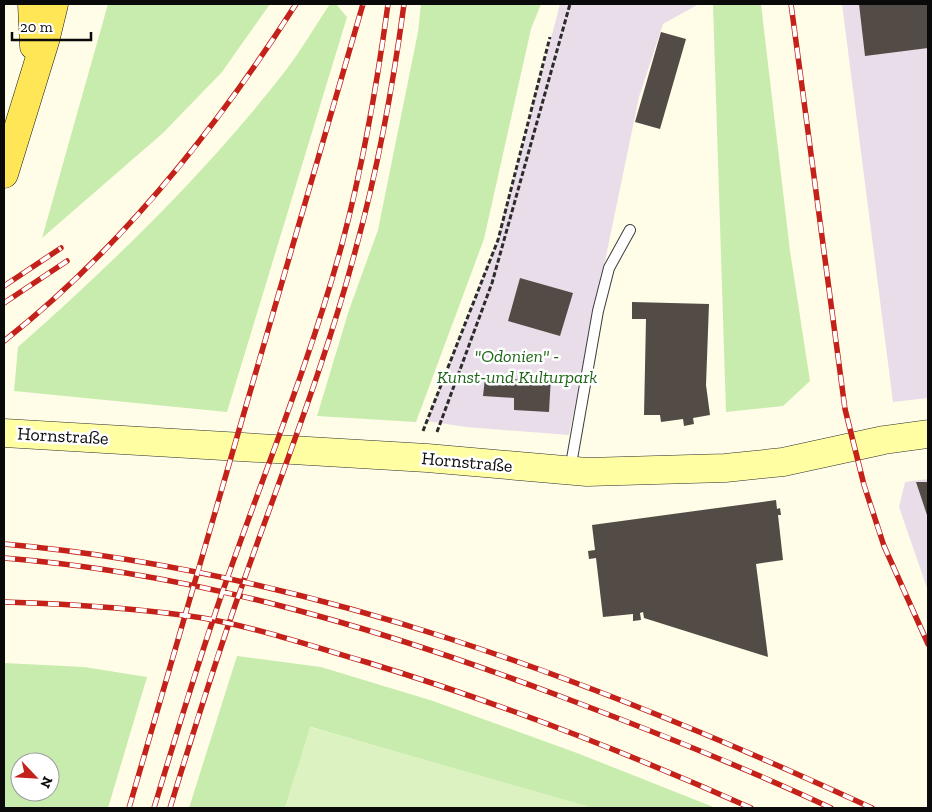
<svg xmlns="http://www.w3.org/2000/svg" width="932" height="812" viewBox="0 0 932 812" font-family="'Zilla Slab',serif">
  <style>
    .industrial { fill: #eaddea }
    .green { fill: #c8ecae; fill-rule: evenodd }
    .pitch { fill: #dcf2c1 }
    .building { fill: #534c46 }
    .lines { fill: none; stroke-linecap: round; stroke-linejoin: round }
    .lane-casing { stroke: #3d3d3d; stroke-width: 12 }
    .secondary-casing { stroke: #2c2c2c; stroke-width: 29 }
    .primary-casing { stroke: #1b1b1b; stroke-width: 29 }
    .path { stroke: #2c2c2c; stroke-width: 3; stroke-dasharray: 5 2.5; stroke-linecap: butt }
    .lane { stroke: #fff; stroke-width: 10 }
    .secondary { stroke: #fffea2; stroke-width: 28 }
    .primary { stroke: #ffe657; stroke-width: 28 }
    .rail-casing { stroke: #c32119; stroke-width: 5.5 }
    .rail { stroke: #fff; stroke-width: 4; stroke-dasharray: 11; stroke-linecap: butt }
    .labels { text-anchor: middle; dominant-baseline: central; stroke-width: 5; stroke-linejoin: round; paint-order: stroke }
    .park-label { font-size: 18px; font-style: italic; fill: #206517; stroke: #fff }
    .street-label { font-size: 18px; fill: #0a0a0a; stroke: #fff }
  </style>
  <rect width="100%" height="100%" fill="#fffde7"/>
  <path class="industrial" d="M560,4H699L663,24L639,97L569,435L466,427L427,421L498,240Z
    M842,4H928V398L893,402Z
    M928,479V591L899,507L905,482Z"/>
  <path class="green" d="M108,4H270L222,72L163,133L42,238Z
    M330,4H336L347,17L227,412L14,391L18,347C114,262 208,171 286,70C302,49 315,26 330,4Z
    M421,4H541L531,29L484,239L416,422L317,416L349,310L378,230L418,32Z
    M713,4H761L790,251L810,381L783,406L726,412Z
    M237,656L321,667L433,701L577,753L716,808H589L311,727L285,808H189Z
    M4,663L84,667L147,677L108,808H4ZM20,762H50V792H20Z"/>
  <path class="pitch" d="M310,727L587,806L589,808H285Z"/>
  <path class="building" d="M859,4H928V48L865,56Z
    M661,32L686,39L660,129L635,122Z
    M520,278L573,293L560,336L508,321Z
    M632,302L709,304L706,385L710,415L693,418L694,424L684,426L683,419L661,422L660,415H644L646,319H632Z
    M527,374L551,376L549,412L514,410V398L483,396L485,378L527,380Z
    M916,482H928V518Z
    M776,500L777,509L780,508L781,515H778L783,560L756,564L768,657L644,618L643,612L640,613L641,620L633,621V614L603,617L596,558L589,559L588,551L595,550L592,525Z"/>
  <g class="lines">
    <defs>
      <path id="lane" d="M570,470L598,311L609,268L630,230"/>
      <path id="secondary" d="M4,433L427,458L587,472L725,468L783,462L884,440L928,434"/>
      <path id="primary" d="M32,4L34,46
        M4,174L45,41L54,4"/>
    </defs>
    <use href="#lane" class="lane-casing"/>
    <use href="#secondary" class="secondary-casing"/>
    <use href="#primary" class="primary-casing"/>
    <path class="path" d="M423,431L498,240L550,37
      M437,432L492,283L570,4"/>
    <use href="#lane" class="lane"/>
    <use href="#secondary" class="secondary"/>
    <use href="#primary" class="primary"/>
    <defs>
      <path id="rail" d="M791,4L845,409L864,485L884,546L928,644
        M4,286L61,248
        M4,303L67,261
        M4,341C121,249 216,129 296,4
        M4,544C308,571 597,681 872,808
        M4,558C194,573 379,628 557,695C650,730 742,766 831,808
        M4,602C70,604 138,608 203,618C258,628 312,646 366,662C497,702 626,752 751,808
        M129,808L363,4
        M154,808C177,732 200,655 227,579C266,468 311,358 342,244C363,165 377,85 388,4
        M170,808C193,733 216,658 243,583C282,472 326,362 356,248C378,168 393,86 404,4"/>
    </defs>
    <use href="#rail" class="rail-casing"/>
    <use href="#rail" class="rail"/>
  </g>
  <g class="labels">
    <g class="park-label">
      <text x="517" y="356">"Odonien" -<tspan x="517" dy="21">Kunst-und Kulturpark</tspan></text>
    </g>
    <g class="street-label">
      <text transform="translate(63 436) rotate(3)">Hornstraße</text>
      <text transform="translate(467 462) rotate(5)">Hornstraße</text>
    </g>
  </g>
  <rect width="932" height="812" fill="none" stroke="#0a0a0a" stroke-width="10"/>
  <g transform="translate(35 777) rotate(115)"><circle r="24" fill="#ffffff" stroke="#9d9d9d"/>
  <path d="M0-4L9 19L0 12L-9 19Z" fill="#c32119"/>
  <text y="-8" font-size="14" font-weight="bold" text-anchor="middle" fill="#0a0a0a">N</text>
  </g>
  <path d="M12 32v8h79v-8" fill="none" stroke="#0a0a0a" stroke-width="2.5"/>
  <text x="20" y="32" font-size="15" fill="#0a0a0a" stroke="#ffffff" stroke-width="4" paint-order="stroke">20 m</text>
</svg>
